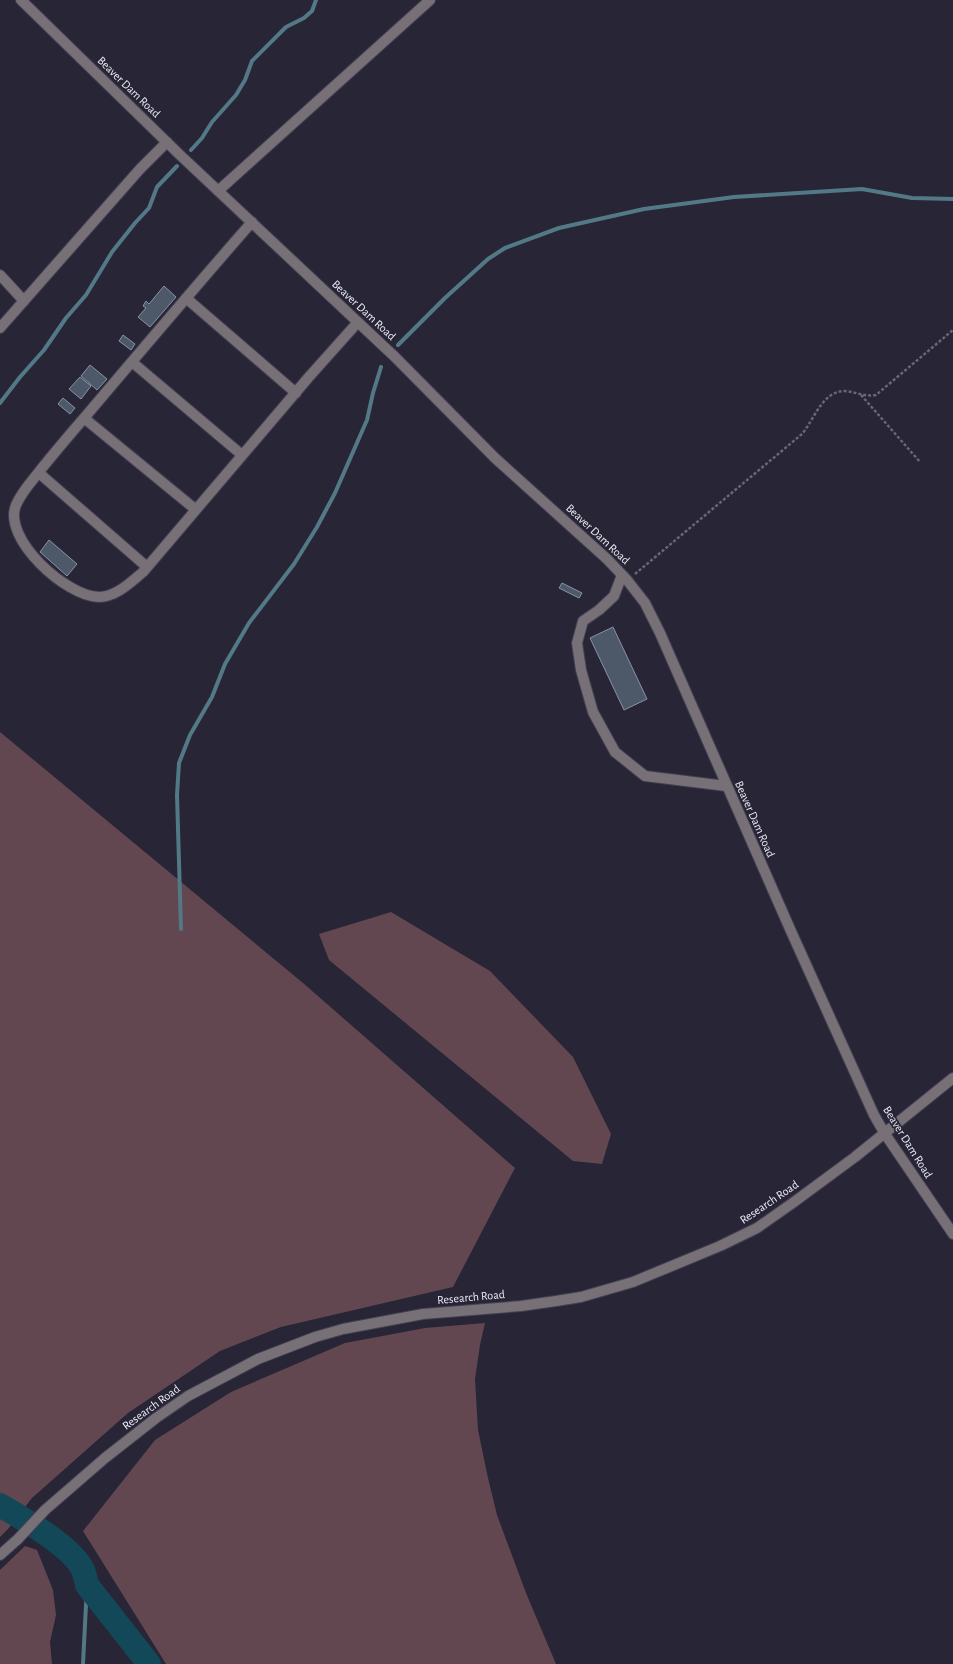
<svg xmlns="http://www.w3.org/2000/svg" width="953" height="1664" viewBox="0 0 953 1664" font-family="'Alegreya Sans',sans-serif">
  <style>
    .green { fill: #624750 }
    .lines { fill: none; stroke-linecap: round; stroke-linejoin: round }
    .stream { stroke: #537987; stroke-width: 4 }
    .river { stroke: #124858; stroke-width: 24 }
    .building { fill: #4d5969; stroke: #8794a6 }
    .minor-casing { stroke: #434151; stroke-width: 12 }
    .path { stroke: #696776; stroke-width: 2.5; stroke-dasharray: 3 2; stroke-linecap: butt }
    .minor { stroke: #777077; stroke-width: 10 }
    .labels { text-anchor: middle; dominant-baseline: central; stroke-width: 3.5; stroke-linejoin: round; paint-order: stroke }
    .street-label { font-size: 12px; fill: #ecebf6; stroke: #272536 }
  </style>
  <rect width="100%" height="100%" fill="#272536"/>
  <path class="green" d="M0,732L303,983L515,1168L453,1287L281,1327L220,1351L128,1413L32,1498L8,1529L0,1537Z
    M391,912L490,971L573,1057L611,1134L602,1164L573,1161L329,960L319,934Z
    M485,1323L480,1345L475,1379L478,1430L488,1478L497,1515L526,1593L556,1664H166L83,1531L155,1440L231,1392L345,1343L425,1328Z
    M25,1546L37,1550L53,1590L56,1615L50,1642L52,1664H0V1570Z"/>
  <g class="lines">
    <path class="stream" d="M191,150L202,138L212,122L236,95L245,80L252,61L286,27L304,18L312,11L316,0
      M398,345L445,298L488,259L505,248L559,228L644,209L734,197L862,189L912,198L953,199
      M0,403L20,377L44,350L66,318L86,295L112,252L135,223L149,208L157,187L177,166
      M181,929L177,795L179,763L190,735L212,697L225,664L249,623L294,564L317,527L335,493L367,420L373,393L381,367
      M83,1664L87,1585"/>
    <path class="river" d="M0,1505C22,1518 73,1547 83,1570C85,1575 86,1581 87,1585L149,1664"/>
  </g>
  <path class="building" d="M164,286L176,297L150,327L138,317L146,308L143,306L146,301L149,304Z
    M123,335L135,344L131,350L119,341Z
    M90,365L107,379L97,390L81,376Z
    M80,377L91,386L81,399L69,389Z
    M63,398L75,408L70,414L58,404Z
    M49,540L77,564L67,576L40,552Z
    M562,583L582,593L579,598L559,588Z
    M613,627L647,699L624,710L590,638Z"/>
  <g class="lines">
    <defs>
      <path id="minor" d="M21,0L180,155L395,357L495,458L607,559L627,580L645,603L660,633L790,929L874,1115L885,1134L953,1234
        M218,191L430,0
        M252,222C195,287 140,352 85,417C70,434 56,451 42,468C33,480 22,491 16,505C2,539 67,597 99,597C116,597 131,582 143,572L308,378L358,322
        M0,275L24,301
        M186,298L296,393
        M0,328L140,169L167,142
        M132,362L242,455
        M84,418L195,509
        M39,473L147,567
        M622,575L614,596L599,610L583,621L577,643L581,670L593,712L615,752L645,776L726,786
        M0,1555L18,1539L45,1510L105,1458L156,1418L188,1396L258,1359L315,1337L343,1329L423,1314L521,1306L556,1301L581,1297L633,1282L720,1246L757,1228L794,1202L855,1157L953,1078"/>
    </defs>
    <use href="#minor" class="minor-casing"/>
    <path class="path" d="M861,395L920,462
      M635,574L802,434C814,420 822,391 845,391C856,392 865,397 876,395L953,330"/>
    <use href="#minor" class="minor"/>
  </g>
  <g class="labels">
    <g class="street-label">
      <text transform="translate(129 87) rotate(44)">Beaver Dam Road</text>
      <text transform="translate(364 310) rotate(43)">Beaver Dam Road</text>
      <text transform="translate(598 534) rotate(43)">Beaver Dam Road</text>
      <text transform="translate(755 819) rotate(66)">Beaver Dam Road</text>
      <text transform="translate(908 1142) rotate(58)">Beaver Dam Road</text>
      <text transform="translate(769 1202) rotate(-34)">Research Road</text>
      <text transform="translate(471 1297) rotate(-5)">Research Road</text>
      <text transform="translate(151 1407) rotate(-36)">Research Road</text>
    </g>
  </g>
</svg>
